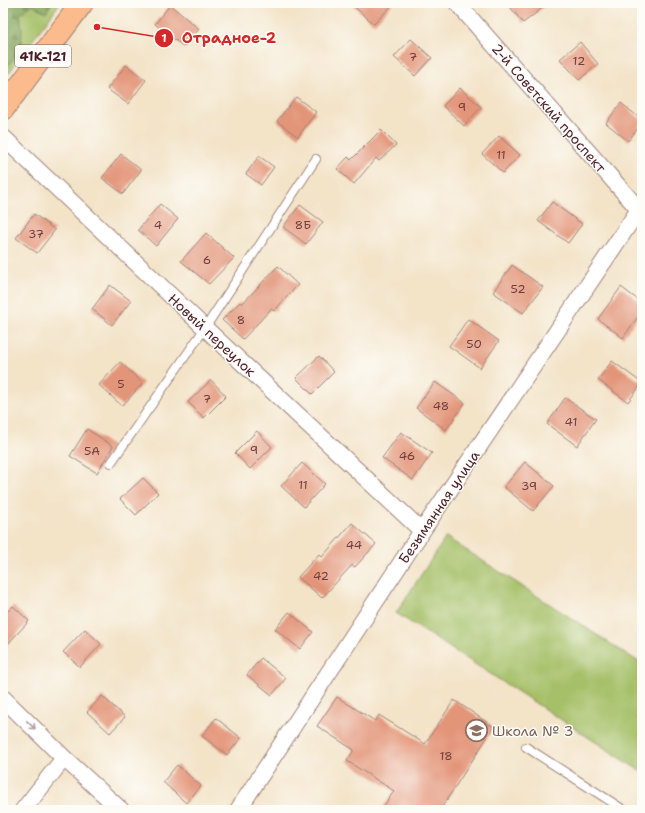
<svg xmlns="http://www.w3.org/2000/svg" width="645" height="813" viewBox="0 0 645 813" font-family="'Shantell Sans',sans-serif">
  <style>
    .green { fill: #a5c067; stroke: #787049 }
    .forest { fill: url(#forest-firs); stroke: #676244 }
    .building { fill: #e39579 }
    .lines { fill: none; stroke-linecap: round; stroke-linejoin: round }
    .service-casing { stroke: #9e8179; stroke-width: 10 }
    .minor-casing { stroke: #9e8179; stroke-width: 18 }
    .primary-casing { stroke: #9e8179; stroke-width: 24 }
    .service { stroke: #fff; stroke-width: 8 }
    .minor { stroke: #fff; stroke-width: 16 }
    .primary { stroke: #fbbb8d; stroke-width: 22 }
    .oneway { stroke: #ae9aa0 }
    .labels { text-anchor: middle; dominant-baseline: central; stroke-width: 3; stroke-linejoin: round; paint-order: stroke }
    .number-label { font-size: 12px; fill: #703c3e }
    .shield { fill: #fdfcf7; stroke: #806168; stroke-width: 1 }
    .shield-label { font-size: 13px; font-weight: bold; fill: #4a1f2b }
    .street-label { font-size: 14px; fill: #4a1f2b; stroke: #fdfcf7 }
    .education-label { font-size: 14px; fill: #785e54; stroke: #fdfcf7; text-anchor: start }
    .leader { fill: none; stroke: #d62828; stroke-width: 1.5 }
    .callout-dot { fill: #d62828; stroke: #fdfcf7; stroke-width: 1.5 }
    .mark-label { font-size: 12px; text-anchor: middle; font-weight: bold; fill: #fff }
    .callout-label { font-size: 15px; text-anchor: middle; font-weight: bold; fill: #d62828; stroke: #fdfcf7; stroke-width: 3; stroke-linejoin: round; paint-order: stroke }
  </style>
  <defs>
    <pattern id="forest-firs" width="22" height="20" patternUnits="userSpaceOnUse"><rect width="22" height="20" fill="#84a65c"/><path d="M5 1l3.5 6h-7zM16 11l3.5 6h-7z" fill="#6e874c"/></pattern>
  </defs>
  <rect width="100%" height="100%" fill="#fdfcf7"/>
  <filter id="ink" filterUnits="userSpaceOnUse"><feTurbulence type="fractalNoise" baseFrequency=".025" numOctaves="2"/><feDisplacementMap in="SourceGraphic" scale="8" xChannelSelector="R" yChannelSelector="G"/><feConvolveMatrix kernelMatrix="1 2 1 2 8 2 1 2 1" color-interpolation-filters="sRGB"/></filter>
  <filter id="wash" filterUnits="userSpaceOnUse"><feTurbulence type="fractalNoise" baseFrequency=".012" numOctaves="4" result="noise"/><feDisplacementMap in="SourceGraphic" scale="16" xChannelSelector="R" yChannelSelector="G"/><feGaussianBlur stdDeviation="0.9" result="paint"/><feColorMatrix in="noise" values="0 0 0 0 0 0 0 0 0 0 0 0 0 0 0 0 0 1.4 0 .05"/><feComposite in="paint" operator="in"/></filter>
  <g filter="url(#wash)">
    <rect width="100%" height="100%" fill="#f3e3c7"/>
    <path class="green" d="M3,3H60L3,81Z
      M446,537L642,664V772L396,613Z"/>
    <path class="forest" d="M3,3H52L46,12L32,5L20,14L22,30L21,49L3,72Z"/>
    <g id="blocks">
      <path class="building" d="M350,3H394L374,24Z
        M507,3H549L523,23Z
        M170,5L199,29L184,47L155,24Z
        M411,39L432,58L415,76L394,57Z
        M580,42L598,64L579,80L560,59Z
        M126,65L146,80L128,104L107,89Z
        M460,88L481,107L464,126L443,106Z
        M296,97L316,112L298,137L277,121Z
        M621,103L642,120V123L628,141L606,123Z
        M381,130L396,145L379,161L376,158L354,184L337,169L348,157L351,160Z
        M499,136L520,155L503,173L482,154Z
        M121,154L141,170L123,194L102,178Z
        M259,156L274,167L261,185L246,174Z
        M552,202L582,224L568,243L538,221Z
        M160,204L178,219L156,246L138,230Z
        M300,205L323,222L306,244L283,227Z
        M34,214L55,230L37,253L16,238Z
        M206,233L234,258L209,284L181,261Z
        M512,265L543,287L523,313L493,292Z
        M278,266L298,285L274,311L271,309L243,339L222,320L240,302L242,304Z
        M110,285L131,301L112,325L92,309Z
        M621,287L642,303V311L623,338L598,319Z
        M468,319L499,341L480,368L449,346Z
        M319,356L334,372L312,394L296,378Z
        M612,361L642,383L628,402L598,380Z
        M120,362L143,383L122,406L99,385Z
        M211,380L226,396L204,418L188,402Z
        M435,382L465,403L446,430L416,408Z
        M565,398L596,419L577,446L547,424Z
        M87,429L113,446L97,473L70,456Z
        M257,431L272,447L250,469L235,453Z
        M401,432L432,453L413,480L382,458Z
        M525,462L554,486L533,511L504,487Z
        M302,463L325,484L304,507L281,486Z
        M143,478L158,493L136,515L120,499Z
        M352,523L376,544L355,567L352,565L322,598L298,577L319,554L322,557Z
        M13,606L29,621L3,649V616Z
        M289,612L313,632L300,649L275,629Z
        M85,629L101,644L80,667L63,652Z
        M261,658L286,678L272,695L247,675Z
        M102,696L125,717L110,733L87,712Z
        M337,697L375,721L379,715L425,744L454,700L494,727L440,810H381L394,791L347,761L354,750L317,726Z
        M216,718L241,738L227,755L202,736Z
        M177,765L201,786L186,803L163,782Z"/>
    </g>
  </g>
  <g filter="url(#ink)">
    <use href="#blocks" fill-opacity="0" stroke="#9e8179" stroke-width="1"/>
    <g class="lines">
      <defs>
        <path id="service" d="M111,463L205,328L316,159
          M526,747L624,810"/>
        <path id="minor" d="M457,3L642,213
          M3,137L205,328L422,531
          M3,698L64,758L121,810
          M23,810L64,758
          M238,810L422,531L642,205"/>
        <path id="primary" d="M3,109L82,3"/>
      </defs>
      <use href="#service" class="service-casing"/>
      <use href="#minor" class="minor-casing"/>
      <use href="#primary" class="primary-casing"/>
      <use href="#service" class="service"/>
      <use href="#minor" class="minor"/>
      <use href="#primary" class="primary"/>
    </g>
    <defs><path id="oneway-shaft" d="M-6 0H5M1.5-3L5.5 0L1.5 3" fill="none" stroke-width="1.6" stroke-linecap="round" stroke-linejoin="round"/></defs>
    <use class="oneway" href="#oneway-shaft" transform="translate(31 725) rotate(44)"/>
  </g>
  <defs>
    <symbol id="school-ring" viewBox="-11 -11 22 22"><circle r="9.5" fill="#fdfcf7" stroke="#8d6e63" stroke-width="1.5"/><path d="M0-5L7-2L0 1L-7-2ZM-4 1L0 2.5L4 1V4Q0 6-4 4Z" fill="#8d6e63"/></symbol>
  </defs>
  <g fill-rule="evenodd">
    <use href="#school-ring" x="464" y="718" width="25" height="25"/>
  </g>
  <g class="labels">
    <g class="number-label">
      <text x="413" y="57">7</text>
      <text x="579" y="61">12</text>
      <text x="462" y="107">9</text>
      <text x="501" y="155">11</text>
      <text x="158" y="225">4</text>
      <text x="303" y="225">8Б</text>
      <text x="36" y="234">37</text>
      <text x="207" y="260">6</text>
      <text x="518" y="289">52</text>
      <text x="241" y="320">8</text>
      <text x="474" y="344">50</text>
      <text x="121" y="384">5</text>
      <text x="207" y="399">7</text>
      <text x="441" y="406">48</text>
      <text x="571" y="422">41</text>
      <text x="254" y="450">9</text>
      <text x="92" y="451">5А</text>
      <text x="407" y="456">46</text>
      <text x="303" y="485">11</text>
      <text x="529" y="486">39</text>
      <text x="354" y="545">44</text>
      <text x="321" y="576">42</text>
      <text x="446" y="756">18</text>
    </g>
    <rect class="shield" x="15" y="45" width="56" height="22" rx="3"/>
    <g class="shield-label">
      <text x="43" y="56">41К-121</text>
    </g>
    <g class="street-label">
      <text transform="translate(549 108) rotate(49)">2-й Советский проспект</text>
      <text transform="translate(212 335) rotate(43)">Новый переулок</text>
      <text transform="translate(439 507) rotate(-56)">Безымянная улица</text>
    </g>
    <g class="education-label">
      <text x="492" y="731">Школа № 3</text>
    </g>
  </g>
  <path class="leader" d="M97 27L164 38"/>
  <g class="callout-dot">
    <circle cx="97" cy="27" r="4"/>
    <circle cx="164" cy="38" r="10"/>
  </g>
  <g class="mark-label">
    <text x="164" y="42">1</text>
  </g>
  <g class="callout-label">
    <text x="229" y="43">Отрадное-2</text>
  </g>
  <rect width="645" height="813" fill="none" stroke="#fdfcf7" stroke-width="16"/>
</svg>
